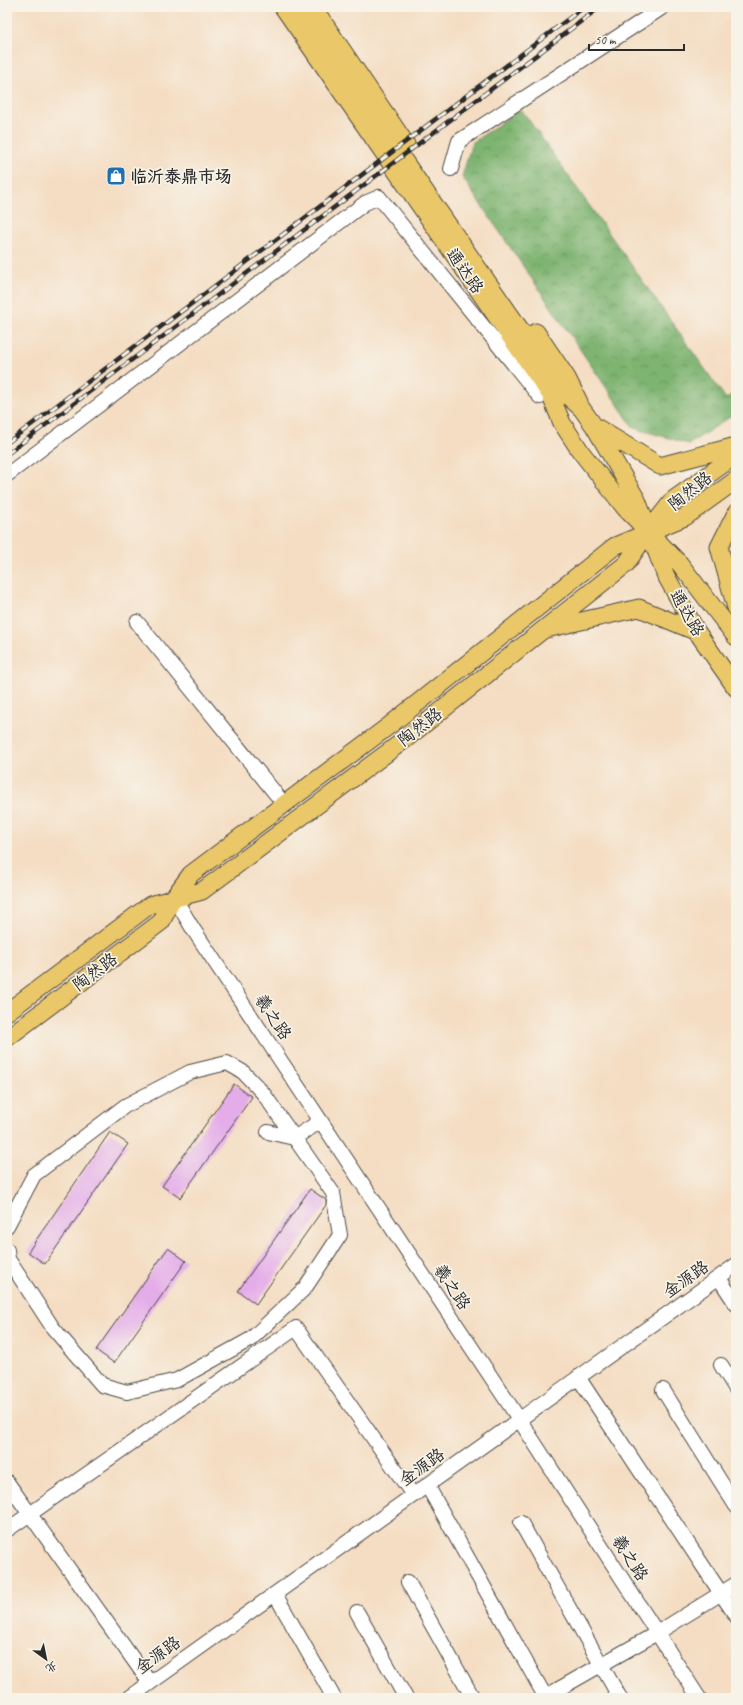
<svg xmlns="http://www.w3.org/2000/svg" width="743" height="1705" viewBox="0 0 743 1705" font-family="Caveat,'LXGW WenKai TC',sans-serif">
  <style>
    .forest { fill: url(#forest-crowns); stroke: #54704e }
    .building { fill: #e4ace9 }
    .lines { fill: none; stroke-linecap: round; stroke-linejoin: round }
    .minor-casing { stroke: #494642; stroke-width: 16 }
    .major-casing { stroke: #494642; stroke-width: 19 }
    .minor { stroke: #fff; stroke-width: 14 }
    .major { stroke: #eac769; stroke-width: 17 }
    .rail-casing { stroke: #2b2b2b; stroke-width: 4.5 }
    .rail { stroke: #f7f3e8; stroke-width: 3; stroke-dasharray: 9; stroke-linecap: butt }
    .labels { text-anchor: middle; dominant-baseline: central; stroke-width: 3.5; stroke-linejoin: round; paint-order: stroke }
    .poi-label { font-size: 17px; font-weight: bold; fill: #2b2b2b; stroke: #f7f3e8; text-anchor: start }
    .street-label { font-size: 17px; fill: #2b2b2b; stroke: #f7f3e8 }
  </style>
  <defs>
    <pattern id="forest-crowns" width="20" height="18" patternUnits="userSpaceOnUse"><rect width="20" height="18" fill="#7eb471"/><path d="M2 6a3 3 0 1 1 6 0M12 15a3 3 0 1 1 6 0" fill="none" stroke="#67935d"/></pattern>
  </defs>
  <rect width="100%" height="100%" fill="#f7f3e8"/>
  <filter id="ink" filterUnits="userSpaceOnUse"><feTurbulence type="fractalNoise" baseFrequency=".025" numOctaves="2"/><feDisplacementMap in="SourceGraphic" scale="8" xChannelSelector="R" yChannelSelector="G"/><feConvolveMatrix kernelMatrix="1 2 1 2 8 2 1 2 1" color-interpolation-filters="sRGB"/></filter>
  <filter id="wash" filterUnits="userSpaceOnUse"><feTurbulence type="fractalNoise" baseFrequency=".012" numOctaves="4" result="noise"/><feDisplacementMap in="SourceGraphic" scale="16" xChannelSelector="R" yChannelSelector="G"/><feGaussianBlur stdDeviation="0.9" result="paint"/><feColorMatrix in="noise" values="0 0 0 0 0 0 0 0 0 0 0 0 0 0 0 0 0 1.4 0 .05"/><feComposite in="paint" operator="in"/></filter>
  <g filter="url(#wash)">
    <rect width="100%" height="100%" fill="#f4ddc2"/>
    <path class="forest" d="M521,109L726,399L736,392V413L689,444L634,428L462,177L472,143Z"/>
    <g id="blocks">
      <path class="building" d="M234,1084L252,1097L180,1198L162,1186Z
        M110,1132L128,1144L45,1264L28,1252Z
        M310,1189L326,1200V1205L256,1304L238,1291Z
        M168,1248L186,1261L114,1363L96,1350Z"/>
    </g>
  </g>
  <g filter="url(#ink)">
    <use href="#blocks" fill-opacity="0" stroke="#494642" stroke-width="1"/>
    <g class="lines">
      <defs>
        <path id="minor" d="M451,169L459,141L663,7
          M7,475L365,203L379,197L540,397
          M137,622L284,804
          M174,897L193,929L519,1419L699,1698
          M268,1132L294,1138L321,1121
          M7,1226L34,1175L125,1106L190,1072L227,1063L243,1072L263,1093L333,1193L340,1235L305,1288L251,1339L177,1380L127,1392L102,1385L53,1328L8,1259L7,1250
          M719,1278L736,1304
          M721,1365L736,1389
          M578,1377L736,1616
          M663,1390L736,1506
          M7,1482L150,1683
          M427,1485L546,1698
          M521,1523L620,1698
          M7,1530L296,1328L413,1495
          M408,1582L473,1698
          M275,1594L334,1698
          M357,1612L406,1698
          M129,1698L736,1265
          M543,1698L657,1633L736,1584"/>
        <path id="major" d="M283,7L550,394L562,423L581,452L625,508L680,564L736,637
          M298,7L533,348L558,387L582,409L594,426L637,500L665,574L697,632L736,688
          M313,7L406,144
          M536,332L567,378L579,402
          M596,427L660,466L736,446
          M736,513L719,547L736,608
          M546,629L639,608L697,632
          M7,1012L150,905L202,891L403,741L626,564L648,532L673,500L736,455
          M7,1038L161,922L174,897L191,874L390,725L615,546L685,517L736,480"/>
      </defs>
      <use href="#minor" class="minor-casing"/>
      <use href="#major" class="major-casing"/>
      <use href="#minor" class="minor"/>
      <use href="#major" class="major"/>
      <defs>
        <path id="rail" d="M7,443L584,7
          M7,454L600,7"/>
      </defs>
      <use href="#rail" class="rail-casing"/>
      <use href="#rail" class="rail"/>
    </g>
  </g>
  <defs>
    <symbol id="shop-square" viewBox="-11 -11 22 22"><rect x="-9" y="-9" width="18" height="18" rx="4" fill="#1f6fb2" stroke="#f7f3e8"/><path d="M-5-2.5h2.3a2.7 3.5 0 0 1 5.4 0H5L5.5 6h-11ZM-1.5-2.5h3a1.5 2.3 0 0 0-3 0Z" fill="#fff"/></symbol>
  </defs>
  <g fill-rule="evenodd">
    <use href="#shop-square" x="105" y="165" width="22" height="22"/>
  </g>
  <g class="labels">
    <g class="poi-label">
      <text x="130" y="176">临沂泰鼎市场</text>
    </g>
    <g class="street-label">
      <text transform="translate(465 271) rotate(55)">通达路</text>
      <text transform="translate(690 491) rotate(-39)">陶然路</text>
      <text transform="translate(687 613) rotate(60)">通达路</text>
      <text transform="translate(420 727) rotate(-38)">陶然路</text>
      <text transform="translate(95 972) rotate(-37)">陶然路</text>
      <text transform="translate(273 1017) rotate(56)">羲之路</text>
      <text transform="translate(686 1279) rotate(-35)">金源路</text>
      <text transform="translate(452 1287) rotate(56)">羲之路</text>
      <text transform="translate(422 1467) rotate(-36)">金源路</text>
      <text transform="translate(630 1558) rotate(57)">羲之路</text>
      <text transform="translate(158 1655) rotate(-36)">金源路</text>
    </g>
  </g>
  <rect width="743" height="1705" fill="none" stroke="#f7f3e8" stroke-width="24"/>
  <g transform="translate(46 1659) rotate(147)" stroke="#f7f3e8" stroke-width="3" paint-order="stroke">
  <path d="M0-3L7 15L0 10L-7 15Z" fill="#2b2b2b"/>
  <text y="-6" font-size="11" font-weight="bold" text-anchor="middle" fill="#2b2b2b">北</text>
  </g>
  <path d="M589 44v6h95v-6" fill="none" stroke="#2b2b2b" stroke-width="2"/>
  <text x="595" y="44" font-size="12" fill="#2b2b2b" stroke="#f7f3e8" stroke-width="3" paint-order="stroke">50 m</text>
</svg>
